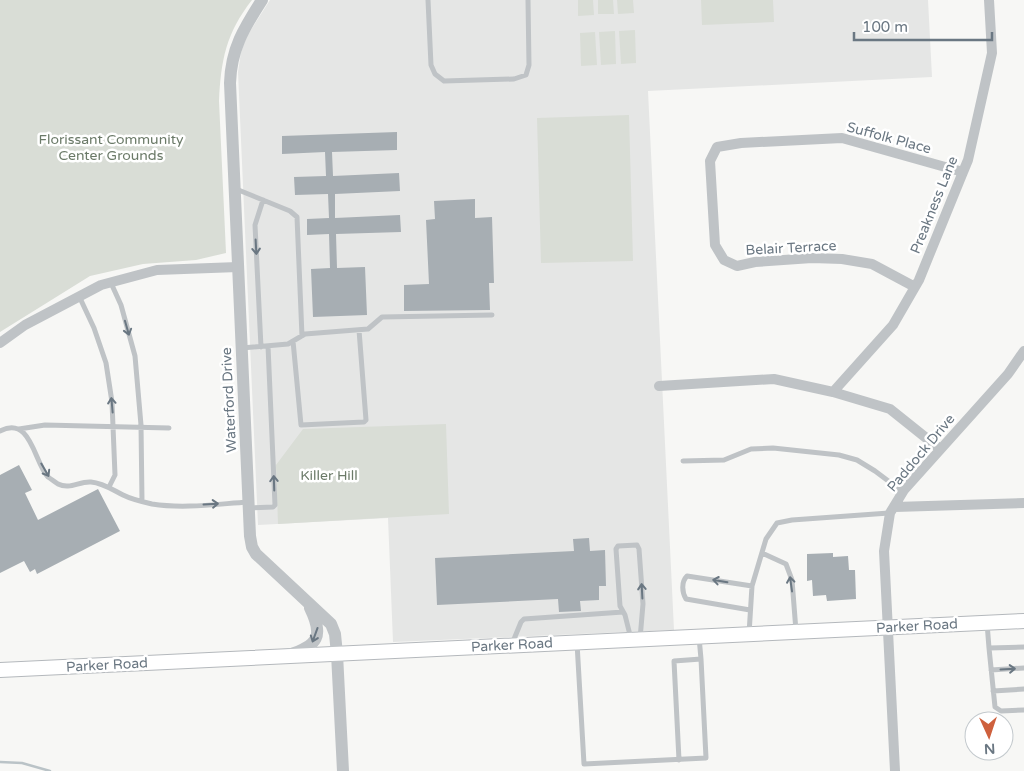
<svg xmlns="http://www.w3.org/2000/svg" width="1024" height="771" viewBox="0 0 1024 771" font-family="'Varela Round',sans-serif">
  <style>
    .built { fill: #e5e6e5 }
    .green { fill: #d9ddd6 }
    .lines { fill: none; stroke-linecap: round; stroke-linejoin: round }
    .stream { stroke: #bac3c7; stroke-width: 2.5 }
    .building { fill: #a7aeb3 }
    .secondary-casing { stroke: #b4b8bc; stroke-width: 16 }
    .service { stroke: #bfc3c6; stroke-width: 5 }
    .minor { stroke: #bfc3c6; stroke-width: 10 }
    .tertiary { stroke: #bfc3c6; stroke-width: 12 }
    .secondary { stroke: #fff; stroke-width: 14 }
    .oneway { stroke: #6a7782 }
    .labels { text-anchor: middle; dominant-baseline: central; stroke-width: 5; stroke-linejoin: round; paint-order: stroke }
    .street-label { font-size: 14px; fill: #6a7782; stroke: #fff }
    .park-label { font-size: 14px; fill: #6b7a68; stroke: #fff }
  </style>
  <rect width="100%" height="100%" fill="#f7f7f5"/>
  <path class="built" d="M270,0H928L932,77L648,91L674,630L393,642L388,518L258,525L238,72L241,52L247,36Z"/>
  <path class="green" d="M0,0H252C226,33 221,60 219,101L226,253L196,260L143,264L90,276L0,332Z
    M578,0H593L594,15L578,16Z
    M598,0H613L614,14H598Z
    M617,0H633L634,13L618,14Z
    M701,0H773L774,22L702,25Z
    M635,30L636,63L621,64L619,31Z
    M615,31L616,64L601,65L599,32Z
    M595,32L597,65L581,66L580,33Z
    M629,115L633,261L541,263L537,118Z
    M446,424L449,514L278,524L276,465L303,429Z"/>
  <g class="lines">
    <path class="stream" d="M0,762L22,763L50,771"/>
  </g>
  <path class="building" d="M397,132V150L332,152L333,176L399,173L400,191L335,194V218L400,215L401,232L336,234L337,268L365,267L367,315L313,317L311,269L330,268L329,234L307,235V219L329,218L328,194L295,195L294,177L326,176L325,152L282,154V136Z
    M475,199V218L492,217L494,283H489L490,310L404,311V285L429,284L426,220L435,219L434,201Z
    M19,465L32,490L25,493L38,520L98,489L120,531L37,574L35,569L30,572L24,561L0,573V475Z
    M589,538L590,551L605,550L606,586H599V600L580,601L581,611L559,612L558,599L437,605L435,558L574,551L573,539Z
    M833,553V557L848,556L849,570H855L856,599L827,601L826,595L813,596L812,580L807,581V554Z"/>
  <g class="lines">
    <defs>
      <path id="secondary" d="M0,670L1024,621"/>
    </defs>
    <use href="#secondary" class="secondary-casing"/>
    <path class="service" d="M428,0L431,65L435,74L444,81L514,79L526,75L529,65L528,0
      M236,189L290,211L297,217L302,336
      M111,283L121,305L135,356L141,425L142,501
      M79,296L94,328L106,363L112,402L115,475L109,487
      M293,341L301,425L364,422L366,420L359,330
      M261,347L255,225L263,200
      M242,348L288,344L305,334L368,329L382,317L492,315
      M19,429L45,425L169,428
      M0,431C31,415 34,462 48,477C51,479 55,482 58,484C70,490 79,481 91,482C103,483 113,490 123,495C131,499 143,502 152,504C184,509 217,504 248,502
      M683,461L724,460L751,449L773,448L839,455L857,460L875,471L903,492
      M250,508L273,507L275,505L268,346
      M762,553L786,564L792,580L796,631
      M750,610L686,599C682,592 681,582 687,576L752,586
      M987,623L989,648L1024,647
      M749,634L752,586L766,539L777,523L792,520L889,513
      M699,637L701,659
      M631,639L625,615L620,606L616,549L618,546L637,545L639,549L643,604L640,639
      M577,643L584,764L706,758L701,659L674,661L679,760
      M512,644L521,622L524,619L623,612
      M989,648L995,707L1001,711L1024,710
      M991,670L1024,668
      M993,691L1024,689"/>
    <path class="minor" d="M915,287L872,264L842,259L812,258L755,262L737,266L724,260L715,245L710,161L717,147L741,143L842,138L963,172
      M0,343L25,325L101,285L157,270L238,267
      M659,386L774,379L833,392L890,409L940,449
      M833,392L893,325L919,280L963,172L968,160L992,53L989,0
      M895,507L1024,503
      M895,771L884,551L890,513L904,490L1008,374L1024,351"/>
    <path class="tertiary" d="M262,0C244,28 231,49 230,83L250,536L252,547L256,554L331,624L335,634L337,654L343,771
      M289,655C318,645 324,637 310,608"/>
    <use href="#secondary" class="secondary"/>
  </g>
  <defs><path id="oneway-shaft" d="M-6 0H5M1.5-3L5.5 0L1.5 3" fill="none" stroke-width="1.6" stroke-linecap="round" stroke-linejoin="round" transform="scale(1.25)"/></defs>
  <g class="oneway">
    <use href="#oneway-shaft" transform="translate(256 247) rotate(87)"/>
    <use href="#oneway-shaft" transform="translate(127 328) rotate(74)"/>
    <use href="#oneway-shaft" transform="translate(112 405) rotate(-95)"/>
    <use href="#oneway-shaft" transform="translate(45 470) rotate(60)"/>
    <use href="#oneway-shaft" transform="translate(274 483) rotate(-92)"/>
    <use href="#oneway-shaft" transform="translate(211 504) rotate(-3)"/>
    <use href="#oneway-shaft" transform="translate(720 581) rotate(-171)"/>
    <use href="#oneway-shaft" transform="translate(791 584) rotate(-98)"/>
    <use href="#oneway-shaft" transform="translate(642 591) rotate(-93)"/>
    <use href="#oneway-shaft" transform="translate(315 635) rotate(110)"/>
    <use href="#oneway-shaft" transform="translate(1008 669) rotate(-3)"/>
  </g>
  <g class="labels">
    <g class="street-label">
      <text transform="translate(889 138) rotate(15)">Suffolk Place</text>
      <text transform="translate(934 205) rotate(-68)">Preakness Lane</text>
      <text transform="translate(791 248) rotate(-3)">Belair Terrace</text>
      <text transform="translate(229 400) rotate(-93)">Waterford Drive</text>
      <text transform="translate(921 453) rotate(-50)">Paddock Drive</text>
      <text transform="translate(917 626) rotate(-3)">Parker Road</text>
      <text transform="translate(512 645) rotate(-3)">Parker Road</text>
      <text transform="translate(107 665) rotate(-3)">Parker Road</text>
    </g>
    <g class="park-label">
      <text x="111" y="139">Florissant Community<tspan x="111" dy="16">Center Grounds</tspan></text>
      <text x="329" y="475">Killer Hill</text>
    </g>
  </g>
  <g transform="translate(989 736) rotate(177)"><circle r="24" fill="#ffffff" stroke="#c3c9cd"/>
  <path d="M0-4L9 19L0 12L-9 19Z" fill="#ce603d"/>
  <text y="-8" font-size="14" font-weight="bold" text-anchor="middle" fill="#6a7782">N</text>
  </g>
  <path d="M854 32v8h138v-8" fill="none" stroke="#6a7782" stroke-width="2.5"/>
  <text x="862" y="32" font-size="15" fill="#6a7782" stroke="#ffffff" stroke-width="4" paint-order="stroke">100 m</text>
</svg>
